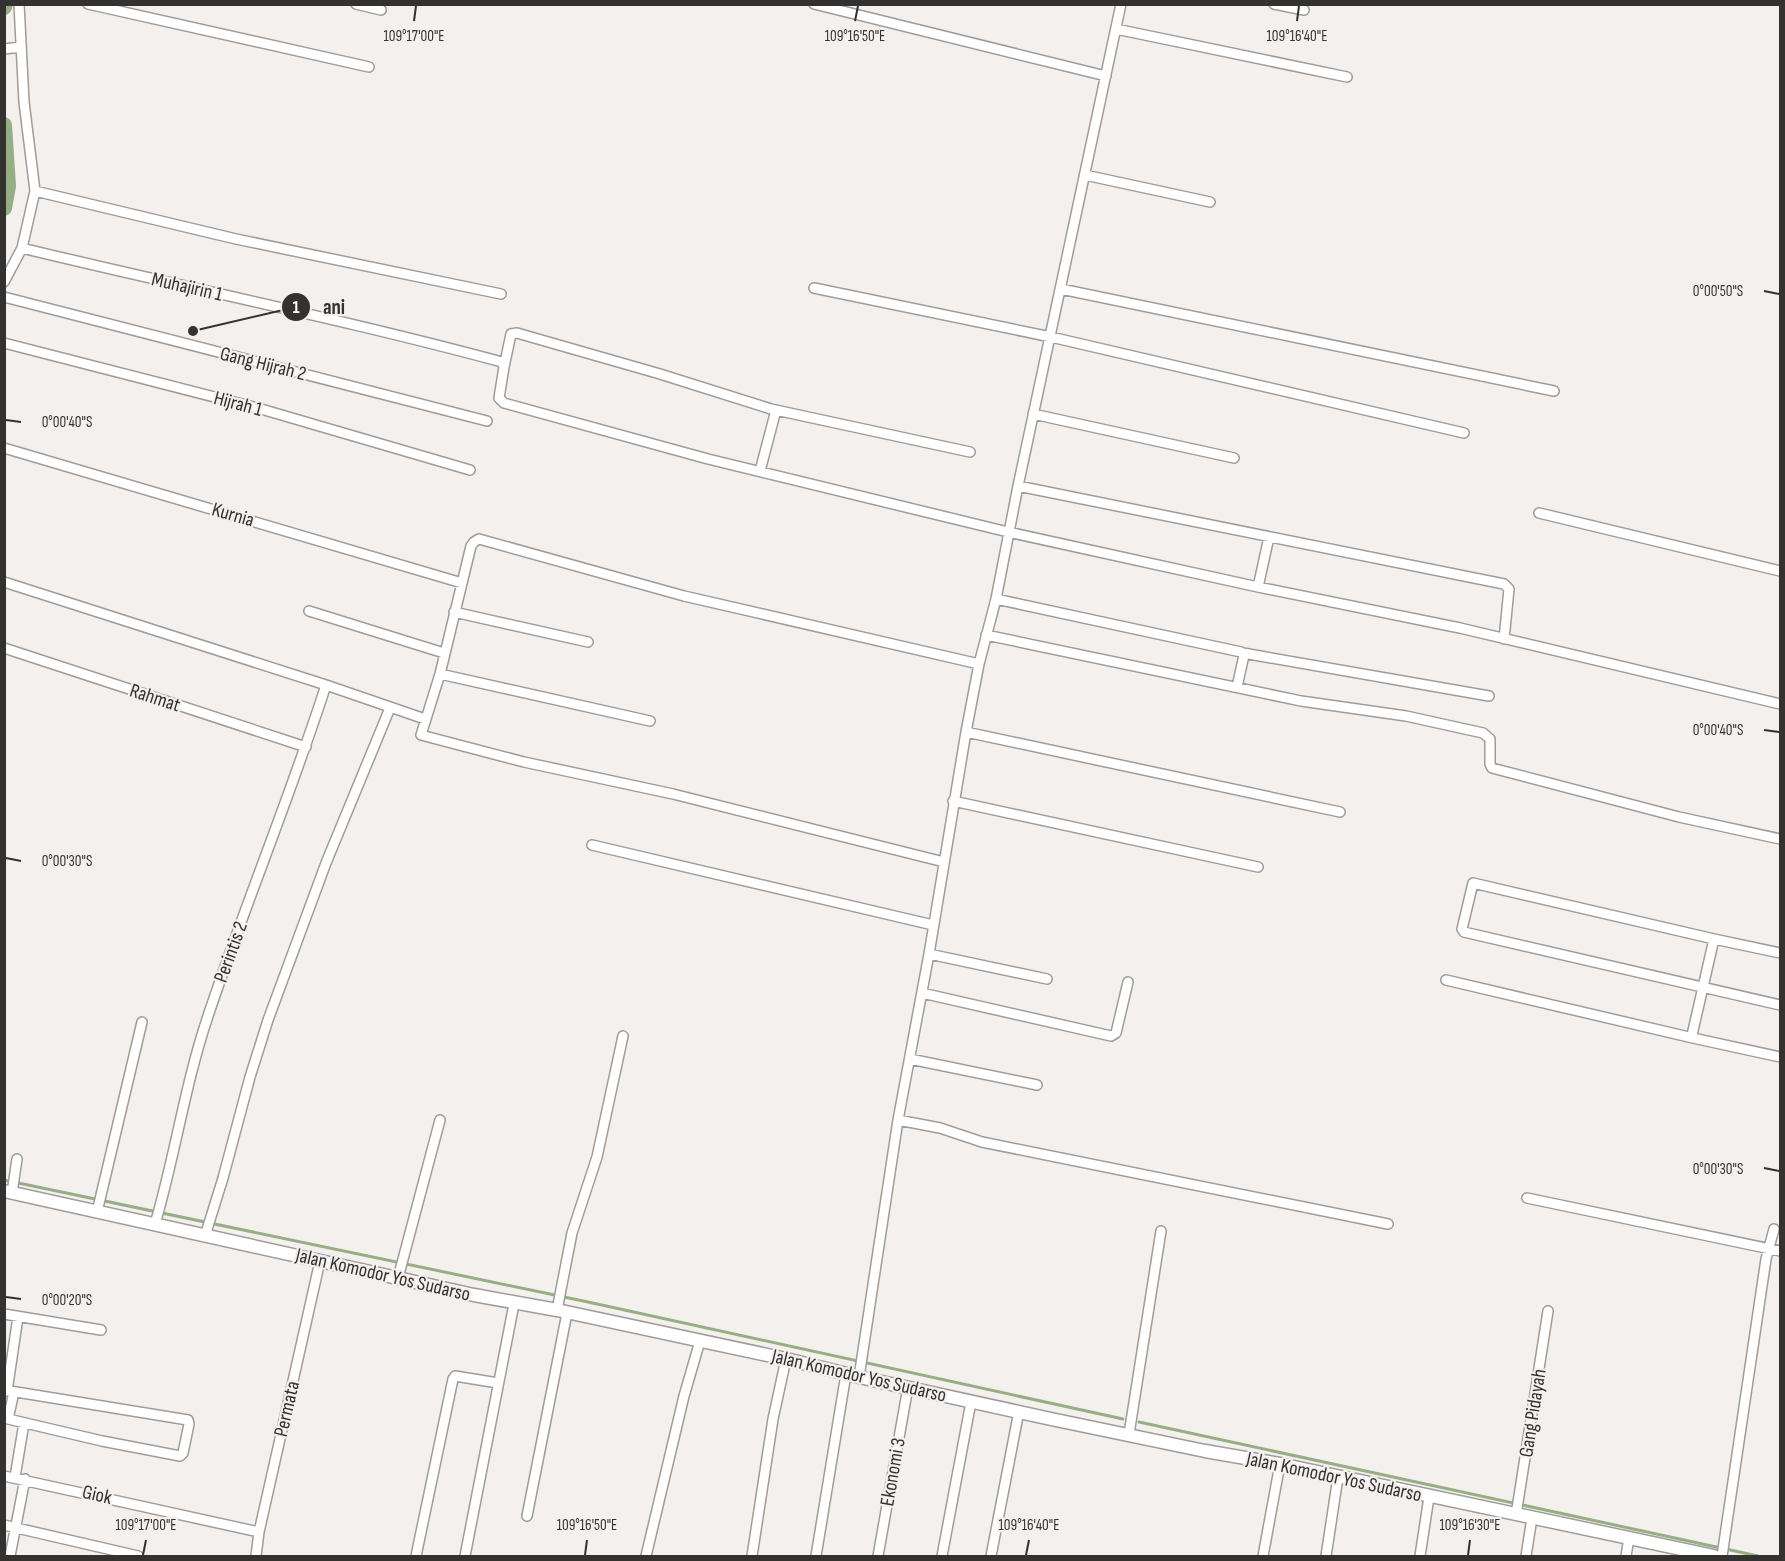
<svg xmlns="http://www.w3.org/2000/svg" width="1785" height="1561" viewBox="0 0 1785 1561" font-family="'Sofia Sans Condensed',sans-serif">
  <style>
    .lines { fill: none; stroke-linecap: round; stroke-linejoin: round }
    .stream { stroke: #95ae83; stroke-width: 3 }
    .river { stroke: #95ae83; stroke-width: 16 }
    .minor-casing { stroke: #9f9c9a; stroke-width: 12 }
    .tertiary-casing { stroke: #9f9c9a; stroke-width: 15 }
    .minor { stroke: #fff; stroke-width: 9 }
    .tertiary { stroke: #fff; stroke-width: 12 }
    .ticks { fill: none; stroke: #333231; stroke-width: 2 }
    .labels { text-anchor: middle; dominant-baseline: central; stroke-width: 4.5; stroke-linejoin: round; paint-order: stroke }
    .street-label { font-size: 20px; fill: #333231; stroke: #f3f0ee }
    .ticks-label { font-size: 15px; text-anchor: middle; fill: #333231; stroke: #f3f0ee; stroke-width: 4.5; stroke-linejoin: round; paint-order: stroke }
    .leader { fill: none; stroke: #333231; stroke-width: 2 }
    .callout-dot { fill: #333231; stroke: #f3f0ee; stroke-width: 2 }
    .mark-label { font-size: 18px; text-anchor: middle; font-weight: bold; fill: #fff }
    .callout-label { font-size: 21px; text-anchor: middle; font-weight: bold; fill: #333231; stroke: #f3f0ee; stroke-width: 4.5; stroke-linejoin: round; paint-order: stroke }
  </style>
  <rect width="100%" height="100%" fill="#f3f0ee"/>
  <g class="lines">
    <path class="stream" d="M4,1180L588,1302L1123,1419
      M1139,1422L1758,1556"/>
    <path class="river" d="M4,7L5,4
      M4,125L8,186L4,208"/>
    <defs>
      <path id="minor" d="M88,4L369,67
        M356,4L381,10
        M814,4L1106,76
        M1274,4L1304,10
        M1116,29L1347,77
        M4,49L21,47
        M1085,175L1210,202
        M35,191L236,239L501,294
        M22,248C182,287 343,319 502,362L504,367L499,398L504,403L708,459L1008,532L1258,587L1460,628L1780,704
        M4,282L22,248L35,191L24,102L19,4
        M814,288L1051,337L1464,433
        M1061,289L1554,391
        M4,297L487,421
        M4,343L261,409L470,470
        M504,367L511,334L517,333L660,374L771,409L970,452
        M1033,414L1234,458
        M4,448L462,583
        M760,471L776,410
        M1018,486L1504,584L1509,589L1504,639
        M1539,513L1780,571
        M4,582L326,685L425,719
        M1258,587L1269,537
        M996,599L1241,652L1244,655L1237,687
        M309,611L444,653
        M454,612L588,642
        M986,635L1301,701L1406,716L1483,733L1490,739V764L1492,768L1679,817L1780,839
        M4,648L306,747
        M1243,653L1489,696
        M440,674L650,721
        M966,732L1340,812
        M953,801L1258,867
        M592,845L933,925
        M944,862L673,794L524,762L421,735L440,674L471,546L474,542L479,539L684,596L979,664
        M1714,939L1780,953
        M929,954L1047,979
        M1446,980L1693,1038
        M922,993L1111,1036L1116,1033L1128,982
        M1780,1005L1464,932L1462,929L1473,883L1714,939L1692,1035L1693,1038L1780,1057
        M910,1059L1037,1085
        M898,1120L940,1128L982,1142L1388,1224
        M12,1193L17,1159
        M1527,1198L1780,1251
        M97,1212L142,1022
        M155,1224C175,1156 185,1084 208,1016C245,905 290,797 326,685
        M205,1236L223,1178L250,1077L268,1020L326,863L390,708
        M398,1278L440,1120
        M557,1310L572,1233L597,1157L623,1036
        M4,1314L101,1330
        M859,1377L898,1120L929,954L966,732L979,664L996,599L1018,486L1121,4
        M4,1390L188,1420L189,1424L183,1453L180,1456L102,1441L4,1418
        M7,1391L18,1317
        M8,1419L14,1392
        M1129,1434L1161,1231
        M4,1476L259,1532
        M15,1477L24,1423
        M1516,1515L1548,1311
        M527,1516L567,1313
        M4,1525L138,1556
        M10,1556L25,1479
        M256,1556L259,1532L320,1261
        M416,1556L453,1379L455,1376L498,1383
        M465,1556L514,1304
        M646,1556L684,1396L700,1341
        M752,1556L773,1419L786,1359
        M816,1556L846,1374
        M878,1556L908,1387
        M942,1556L971,1402
        M991,1556L1019,1411
        M1263,1556L1280,1464
        M1326,1556L1338,1477
        M1420,1556L1429,1497
        M1526,1556L1532,1518
        M1626,1556L1629,1538
        M1722,1556L1766,1259L1774,1229"/>
      <path id="tertiary" d="M4,1191L474,1295L557,1310L786,1359L859,1377L1051,1419L1205,1451L1280,1464L1714,1556"/>
    </defs>
    <use href="#minor" class="minor-casing"/>
    <use href="#tertiary" class="tertiary-casing"/>
    <use href="#minor" class="minor"/>
    <use href="#tertiary" class="tertiary"/>
  </g>
  <path class="ticks" d="M414,21L416,6M855,21L858,6M1297,21L1299,6M1764,291L1779,294M6,420L21,422M1764,730L1779,732M6,858L21,861M1764,1168L1779,1171M6,1297L21,1299M143,1555L146,1540M585,1555L587,1540M1026,1555L1029,1540M1468,1555L1470,1540"/>
  <g class="labels">
    <g class="street-label">
      <text transform="translate(187 287) rotate(13)">Muhajirin 1</text>
      <text transform="translate(263 364) rotate(14)">Gang Hijrah 2</text>
      <text transform="translate(238 404) rotate(15)">Hijrah 1</text>
      <text transform="translate(233 515) rotate(16)">Kurnia</text>
      <text transform="translate(155 698) rotate(18)">Rahmat</text>
      <text transform="translate(231 952) rotate(-70)">Perintis 2</text>
      <text transform="translate(383 1275) rotate(13)">Jalan Komodor Yos Sudarso</text>
      <text transform="translate(859 1376) rotate(13)">Jalan Komodor Yos Sudarso</text>
      <text transform="translate(287 1409) rotate(-77)">Permata</text>
      <text transform="translate(1533 1413) rotate(-81)">Gang Pidayah</text>
      <text transform="translate(893 1472) rotate(-80)">Ekonomi 3</text>
      <text transform="translate(1334 1477) rotate(12)">Jalan Komodor Yos Sudarso</text>
      <text transform="translate(97 1495) rotate(13)">Giok</text>
    </g>
  </g>
  <g class="ticks-label">
    <text x="414" y="41">109°17'00"E</text>
    <text x="855" y="41">109°16'50"E</text>
    <text x="1297" y="41">109°16'40"E</text>
    <text x="1718" y="296">0°00'50"S</text>
    <text x="67" y="427">0°00'40"S</text>
    <text x="1718" y="735">0°00'40"S</text>
    <text x="67" y="866">0°00'30"S</text>
    <text x="1718" y="1174">0°00'30"S</text>
    <text x="67" y="1305">0°00'20"S</text>
    <text x="146" y="1530">109°17'00"E</text>
    <text x="587" y="1530">109°16'50"E</text>
    <text x="1029" y="1530">109°16'40"E</text>
    <text x="1470" y="1530">109°16'30"E</text>
  </g>
  <path class="leader" d="M193 331L296 307"/>
  <g class="callout-dot">
    <circle cx="193" cy="331" r="6"/>
    <circle cx="296" cy="307" r="15"/>
  </g>
  <g class="mark-label">
    <text x="296" y="313">1</text>
  </g>
  <g class="callout-label">
    <text x="334" y="314">ani</text>
  </g>
  <rect width="1785" height="1561" fill="none" stroke="#333231" stroke-width="12"/>
</svg>
